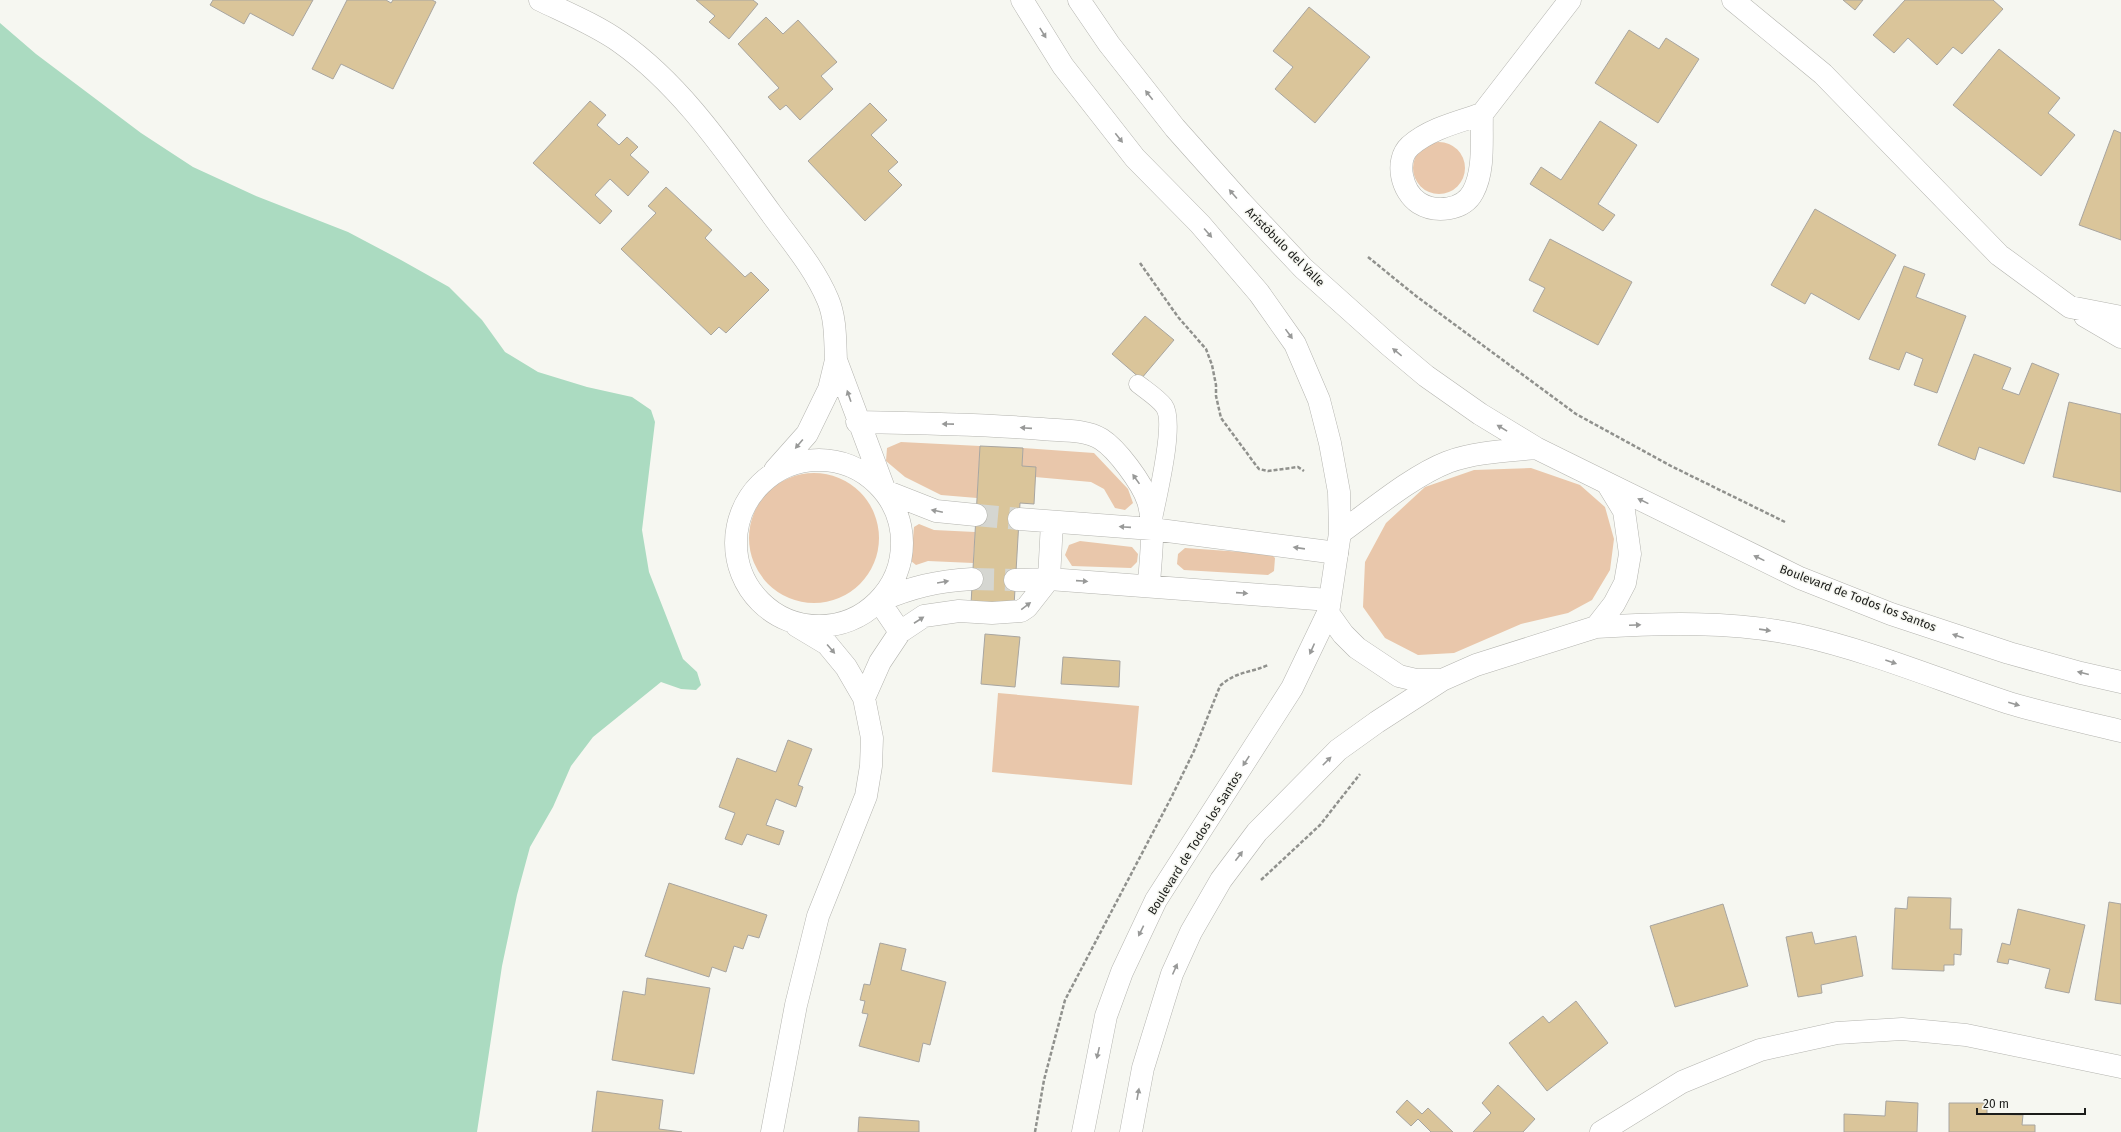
<svg xmlns="http://www.w3.org/2000/svg" width="2121" height="1132" viewBox="0 0 2121 1132" font-family="'Fira Sans',sans-serif">
  <style>
    .green { fill: #e9c7ab }
    .water { fill: #abdbc1 }
    .building { fill: #dac59a; stroke: #a8a5a0 }
    .lines { fill: none; stroke-linecap: round; stroke-linejoin: round }
    .minor-tunnel { stroke: #d5d6d1; stroke-width: 22; stroke-dasharray: 22 11; stroke-linecap: butt }
    .service-casing { stroke: #b4b4af; stroke-width: 19 }
    .minor-casing { stroke: #b4b4af; stroke-width: 23 }
    .tertiary-casing { stroke: #b4b4af; stroke-width: 23 }
    .path { stroke: #90918d; stroke-width: 2.5; stroke-dasharray: 4 2; stroke-linecap: butt }
    .service { stroke: #fff; stroke-width: 18 }
    .minor { stroke: #fff; stroke-width: 22 }
    .tertiary { stroke: #fff; stroke-width: 22 }
    .oneway { fill: #989998 }
    .labels { text-anchor: middle; dominant-baseline: central; stroke-width: 3; stroke-linejoin: round; paint-order: stroke }
    .street-label { font-size: 12px; fill: #1b1c1a; stroke: #f6f7f1 }
  </style>
  <rect width="100%" height="100%" fill="#f6f7f1"/>
  <path class="green" d="M1413 168a26 26 0 1 1 52 0a26 26 0 1 1-52 0Z
    M901,442L980,446L977,498L941,495L905,477L886,461L887,448Z
    M1023,448L1094,453L1128,489L1133,503L1125,510L1115,508L1104,489L1091,482L1035,477L1022,466Z
    M1531,468L1580,485L1605,507L1614,539L1610,570L1592,600L1568,613L1521,624L1454,653L1418,655L1385,638L1363,607L1365,562L1386,523L1425,487L1474,470Z
    M749 538a65 65 0 1 1 130 0a65 65 0 1 1-130 0Z
    M919,524L934,530L975,532L973,563L928,561L916,565L911,561L914,527Z
    M1080,541L1132,547L1138,554L1137,562L1131,568L1072,566L1065,555L1069,545Z
    M1185,548L1271,554L1275,558L1274,571L1268,575L1184,570L1177,564L1178,554Z
    M998,693L1139,706L1132,785L992,772Z"/>
  <path class="water" d="M0,23L36,54L141,133L193,167L256,196L348,232L401,260L449,287L482,320L505,352L538,372L587,387L632,397L651,410L655,422L642,530L649,572L683,659L697,672L701,685L696,690L681,689L661,682L593,737L571,766L553,807L530,847L517,895L502,966L477,1132H0Z"/>
  <path class="building" d="M213,0H313L293,36L250,13L244,24L210,5Z
    M347,0H386L391,3L393,0H432L436,2L393,89L341,64L333,79L312,69Z
    M696,0H753L758,4L729,39L709,22L715,16Z
    M1843,0H1863L1855,10Z
    M1905,0H1993L2003,9L1962,54L1953,47L1937,65L1908,38L1894,53L1873,35Z
    M1309,7L1370,57L1315,123L1275,89L1293,67L1273,51Z
    M766,17L783,34L798,20L837,62L821,76L833,89L800,120L786,105L780,110L768,97L779,88L738,44Z
    M1629,30L1659,49L1666,38L1699,59L1658,123L1595,83Z
    M1999,49L2060,98L2048,113L2075,135L2041,176L1953,105Z
    M590,101L606,115L597,125L619,145L627,137L638,147L630,155L649,172L628,196L610,179L595,195L612,211L600,224L533,163Z
    M870,103L887,120L871,135L898,162L888,171L902,185L865,221L808,161Z
    M1600,121L1637,145L1598,204L1615,215L1603,231L1530,184L1541,167L1561,180Z
    M2114,130L2121,133V240L2079,225Z
    M666,187L712,230L705,238L745,277L751,272L769,290L726,333L719,327L711,335L621,249L656,213L648,206Z
    M1815,209L1896,255L1859,320L1811,293L1805,304L1771,285Z
    M1550,239L1632,282L1598,345L1533,311L1545,288L1529,280Z
    M1904,266L1925,274L1916,297L1966,316L1937,393L1914,385L1923,359L1906,352L1899,370L1869,359Z
    M1145,316L1174,340L1141,379L1112,354Z
    M1974,354L2011,368L2002,389L2019,395L2032,363L2059,374L2024,464L1979,447L1975,460L1938,445Z
    M2069,402L2121,414V492L2053,477Z
    M980,446L1023,448L1022,466L1036,467L1034,504L1020,503L1014,606L971,604Z
    M985,634L1020,637L1015,687L981,684Z
    M1063,657L1120,661L1119,687L1061,684Z
    M788,740L812,749L798,785L803,787L796,807L776,799L766,825L784,831L779,845L747,834L742,845L725,839L735,813L719,807L737,758L776,772Z
    M669,883L767,915L759,938L748,935L743,949L734,946L726,972L712,967L709,977L645,956Z
    M1908,897L1951,898L1950,929H1962L1961,955L1954,954V965H1944V971L1892,969L1895,908L1907,909Z
    M2109,902L2121,904V1004L2095,1000Z
    M1723,904L1748,986L1675,1007L1650,926Z
    M2018,909L2085,925L2069,993L2045,988L2050,969L2009,959L2008,964L1997,962L2002,943L2010,945Z
    M1812,932L1815,944L1856,936L1863,976L1821,985L1822,993L1798,997L1786,937Z
    M880,943L906,949L901,970L946,982L930,1045L923,1043L919,1062L859,1046L868,1014L862,1013L865,1001L860,1000L864,984L870,985Z
    M647,978L710,988L694,1074L612,1060L623,991L645,995Z
    M1576,1001L1608,1043L1547,1091L1509,1043L1543,1016L1549,1023Z
    M1498,1085L1535,1119L1523,1132H1473L1491,1113L1482,1103Z
    M597,1091L663,1100L659,1129L682,1132H592Z
    M1407,1100L1422,1114L1428,1108L1453,1132H1431L1418,1119L1411,1126L1396,1112Z
    M1886,1101L1918,1103L1917,1132H1844V1114L1885,1116Z
    M1949,1103H1987V1114L2023,1115L2022,1125H2035V1132H1949Z
    M859,1117L919,1121V1132H858Z"/>
  <g class="lines">
    <path class="minor-tunnel" d="M976,515L1019,519
      M972,579L1015,580"/>
    <defs>
      <path id="service" d="M1138,384C1147,391 1158,398 1164,406C1176,422 1157,498 1153,519"/>
      <path id="minor" d="M540,0C567,13 596,25 620,42C682,86 726,152 770,212C791,241 814,267 828,300C836,319 835,341 836,360
        M1733,0L1823,74L1999,255L2070,307L2121,317
        M1482,114C1481,138 1485,170 1473,192C1463,211 1435,213 1419,203C1402,192 1394,161 1410,146C1429,129 1458,122 1482,114Z
        M1482,114L1570,0
        M2085,316L2121,337
        M857,422C919,423 980,424 1042,429C1060,431 1085,429 1101,439C1117,449 1142,483 1148,501C1156,528 1150,559 1149,586
        M736 543a83 83 0 1 1 166 0a83 83 0 1 1-166 0Z
        M775,470L807,434L829,389L836,360L885,491L936,511L976,515
        M1019,519L1152,529L1337,553
        M1015,580L1049,579L1329,600
        M797,626L827,644L846,667L864,698L880,662L900,632L924,616L959,611L992,613L1021,611L1027,607L1049,579L1052,522
        M900,632L879,601C912,587 937,581 972,579
        M772,1132L796,1005L818,916L866,796L871,766L872,738L864,698
        M1601,1132L1682,1082L1760,1050L1837,1033L1902,1029L1966,1035L2121,1067"/>
      <path id="tertiary" d="M1022,0L1063,66L1135,158L1200,224L1259,293L1295,344L1319,400L1330,443L1339,492L1340,533L1328,613L1292,688L1156,900L1122,972L1106,1016L1083,1132
        M1079,0L1109,44L1175,128L1241,202L1303,268L1389,345L1426,376L1480,414L1536,448L1607,483L1624,511L1630,554L1625,583L1614,604L1596,627L1476,665L1442,680H1416L1399,676L1357,648L1343,634L1328,613
        M1607,483L1800,578L1891,614L2009,653L2081,673L2121,682
        M1340,533C1372,510 1412,476 1448,462C1476,452 1506,451 1536,448
        M1596,627C1663,623 1733,621 1799,635C1871,651 1939,680 2009,703C2046,714 2084,722 2121,731
        M1131,1132L1143,1068L1172,974L1191,932L1221,880L1257,832L1338,750L1377,722L1442,680"/>
    </defs>
    <use href="#service" class="service-casing"/>
    <use href="#minor" class="minor-casing"/>
    <use href="#tertiary" class="tertiary-casing"/>
    <path class="path" d="M1368,257L1416,296L1576,414L1671,466L1785,522
      M1140,263L1178,317L1206,349L1212,365L1216,385V396L1221,418L1255,464L1259,469L1268,471L1298,467L1304,471
      M1261,880L1320,825L1360,774
      M1035,1132L1044,1080L1065,1000L1171,798L1194,751L1220,686C1236,671 1251,673 1268,665"/>
    <use href="#service" class="service"/>
    <use href="#minor" class="minor"/>
    <use href="#tertiary" class="tertiary"/>
  </g>
  <defs><path id="oneway-solid" d="M-6-.8H1V-3.2L6.5 0L1 3.2V.8H-6Z"/></defs>
  <g class="oneway">
    <use href="#oneway-solid" transform="translate(1043 33) rotate(58)"/>
    <use href="#oneway-solid" transform="translate(1149 95) rotate(-128)"/>
    <use href="#oneway-solid" transform="translate(1119 138) rotate(52)"/>
    <use href="#oneway-solid" transform="translate(1233 194) rotate(-131)"/>
    <use href="#oneway-solid" transform="translate(1208 233) rotate(49)"/>
    <use href="#oneway-solid" transform="translate(1289 334) rotate(54)"/>
    <use href="#oneway-solid" transform="translate(1397 352) rotate(-141)"/>
    <use href="#oneway-solid" transform="translate(849 396) rotate(-109)"/>
    <use href="#oneway-solid" transform="translate(948 424) rotate(-179)"/>
    <use href="#oneway-solid" transform="translate(1026 428) rotate(-176)"/>
    <use href="#oneway-solid" transform="translate(1502 428) rotate(-149)"/>
    <use href="#oneway-solid" transform="translate(799 444) rotate(130)"/>
    <use href="#oneway-solid" transform="translate(1136 479) rotate(-125)"/>
    <use href="#oneway-solid" transform="translate(1643 501) rotate(-154)"/>
    <use href="#oneway-solid" transform="translate(937 511) rotate(-168)"/>
    <use href="#oneway-solid" transform="translate(1125 527) rotate(-176)"/>
    <use href="#oneway-solid" transform="translate(1299 548) rotate(-172)"/>
    <use href="#oneway-solid" transform="translate(1759 558) rotate(-154)"/>
    <use href="#oneway-solid" transform="translate(1082 581) rotate(4)"/>
    <use href="#oneway-solid" transform="translate(943 582) rotate(-10)"/>
    <use href="#oneway-solid" transform="translate(1242 593) rotate(4)"/>
    <use href="#oneway-solid" transform="translate(1026 606) rotate(-37)"/>
    <use href="#oneway-solid" transform="translate(919 620) rotate(-33)"/>
    <use href="#oneway-solid" transform="translate(1635 625) rotate(-3)"/>
    <use href="#oneway-solid" transform="translate(1765 630) rotate(8)"/>
    <use href="#oneway-solid" transform="translate(1958 636) rotate(-161)"/>
    <use href="#oneway-solid" transform="translate(831 649) rotate(49)"/>
    <use href="#oneway-solid" transform="translate(1312 649) rotate(114)"/>
    <use href="#oneway-solid" transform="translate(1891 662) rotate(19)"/>
    <use href="#oneway-solid" transform="translate(2083 673) rotate(-166)"/>
    <use href="#oneway-solid" transform="translate(2014 704) rotate(16)"/>
    <use href="#oneway-solid" transform="translate(1246 761) rotate(123)"/>
    <use href="#oneway-solid" transform="translate(1327 761) rotate(-45)"/>
    <use href="#oneway-solid" transform="translate(1239 856) rotate(-53)"/>
    <use href="#oneway-solid" transform="translate(1141 931) rotate(116)"/>
    <use href="#oneway-solid" transform="translate(1175 969) rotate(-66)"/>
    <use href="#oneway-solid" transform="translate(1098 1053) rotate(103)"/>
    <use href="#oneway-solid" transform="translate(1138 1094) rotate(-80)"/>
  </g>
  <g class="labels">
    <g class="street-label">
      <text transform="translate(1285 247) rotate(45)">Aristóbulo del Valle</text>
      <text transform="translate(1858 598) rotate(21)">Boulevard de Todos los Santos</text>
      <text transform="translate(1195 843) rotate(-58)">Boulevard de Todos los Santos</text>
    </g>
  </g>
  <path d="M1977 1108v6h108v-6" fill="none" stroke="#1b1c1a" stroke-width="2"/>
  <text x="1983" y="1108" font-size="12" fill="#1b1c1a" stroke="#f6f7f1" stroke-width="3" paint-order="stroke">20 m</text>
</svg>
